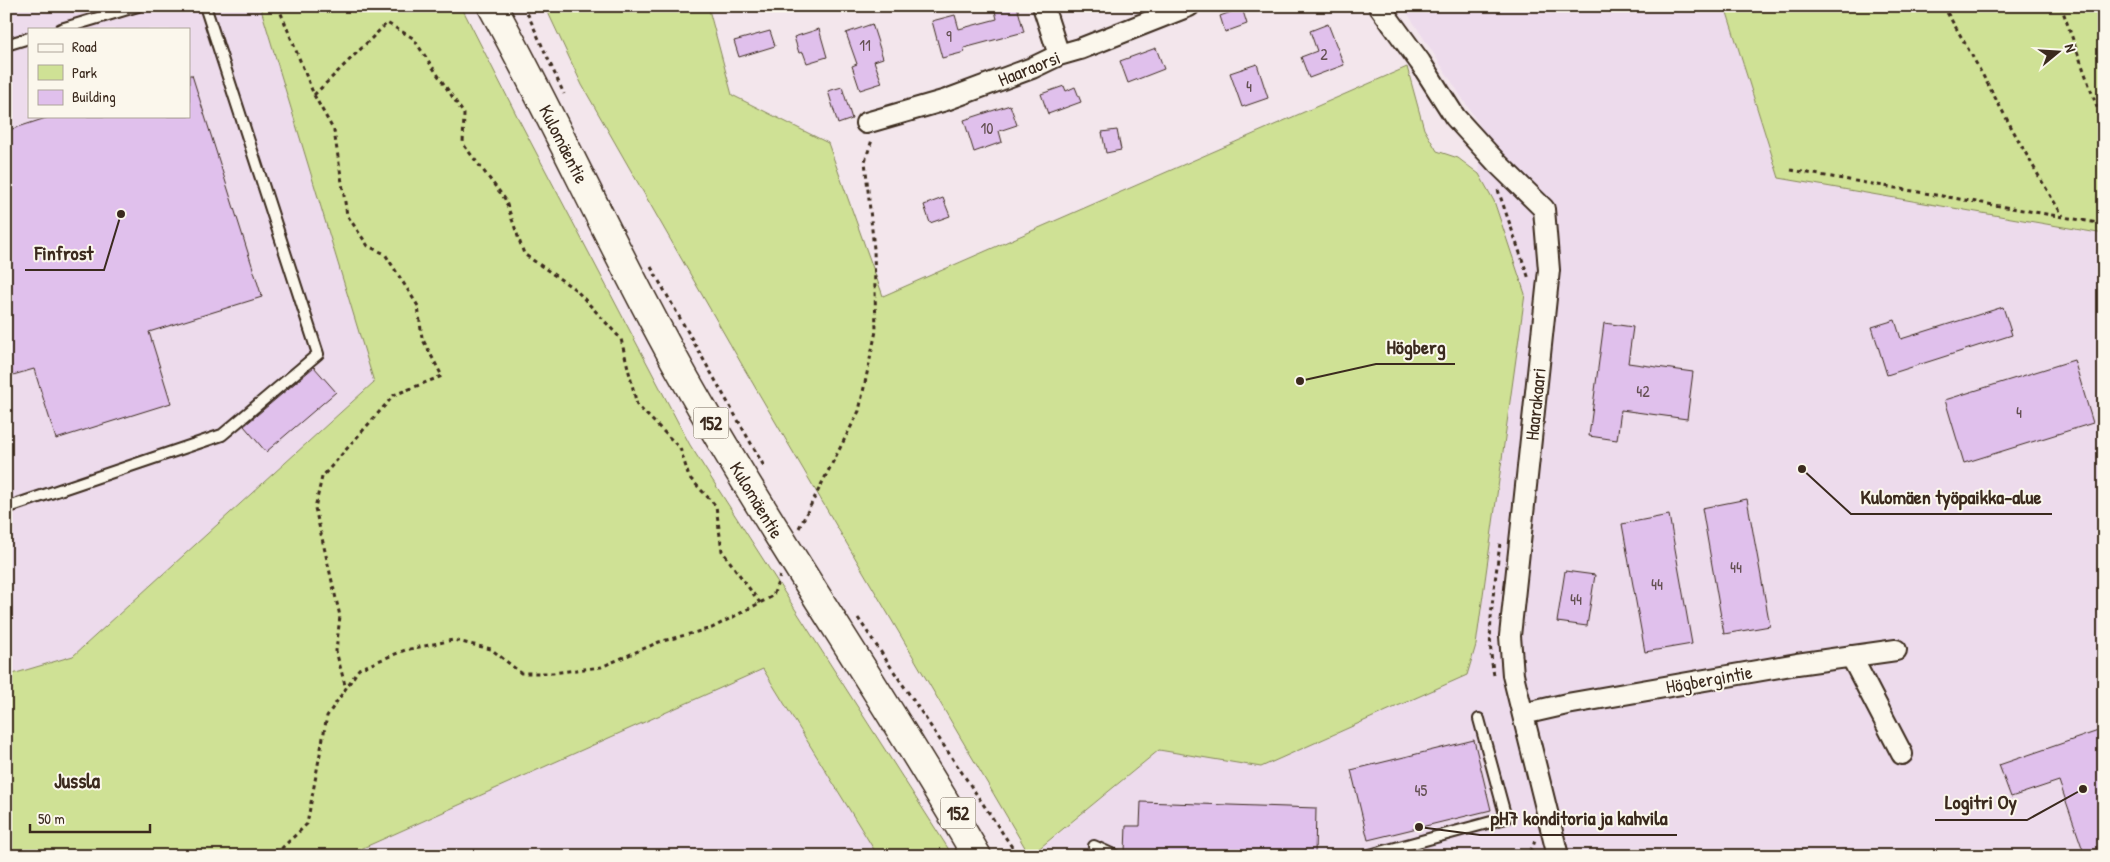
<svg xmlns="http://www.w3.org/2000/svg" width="2110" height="862" viewBox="0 0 2110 862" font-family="'Patrick Hand',sans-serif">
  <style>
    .built { fill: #eddbec; fill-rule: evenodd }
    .green { fill: #cfe195; stroke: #85865a }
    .building { fill: #e0c0ec; stroke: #3b2a1e }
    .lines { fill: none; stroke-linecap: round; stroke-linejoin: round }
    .service-casing { stroke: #3b2a1e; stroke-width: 14 }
    .minor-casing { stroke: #3b2a1e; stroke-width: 24 }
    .primary-casing { stroke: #3b2a1e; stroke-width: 31 }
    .path { stroke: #3b2a1e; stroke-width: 3; stroke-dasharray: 4 4; stroke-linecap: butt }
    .service { stroke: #fbf7ec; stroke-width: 10 }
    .minor { stroke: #fbf7ec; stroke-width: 20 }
    .primary { stroke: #fbf7ec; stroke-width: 28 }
    .labels { text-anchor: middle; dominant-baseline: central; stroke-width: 4; stroke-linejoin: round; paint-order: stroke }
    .number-label { font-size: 16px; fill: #645052 }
    .shield { fill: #fbf7ec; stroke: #75685c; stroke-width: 1 }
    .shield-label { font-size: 18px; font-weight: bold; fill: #3b2a1e }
    .street-label { font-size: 19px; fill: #3b2a1e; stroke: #fbf7ec }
    .quarter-label { font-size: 21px; font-weight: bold; fill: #3b2a1e; stroke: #fbf7ec }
    .leader { fill: none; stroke: #3b2a1e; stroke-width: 2 }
    .callout-dot { fill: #3b2a1e; stroke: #fbf7ec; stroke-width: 2 }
    .callout-label { font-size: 20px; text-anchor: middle; font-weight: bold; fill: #3b2a1e; stroke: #fbf7ec; stroke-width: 4; stroke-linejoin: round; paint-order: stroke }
  </style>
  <rect width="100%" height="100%" fill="#f3e6ec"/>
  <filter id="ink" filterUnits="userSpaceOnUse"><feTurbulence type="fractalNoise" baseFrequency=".02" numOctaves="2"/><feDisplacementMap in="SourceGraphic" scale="10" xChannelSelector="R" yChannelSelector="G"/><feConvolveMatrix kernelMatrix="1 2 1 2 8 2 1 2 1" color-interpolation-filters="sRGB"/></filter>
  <g filter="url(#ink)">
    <path class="built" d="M6,6H260L374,382L73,656L6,676ZM29,29H189V116H29Z
      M1403,6H1725L1779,178L2104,234V856H1032L1159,750L1261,767L1467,675L1476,645L1525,294L1494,201L1479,174L1482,129Z
      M763,669L878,856H345Z"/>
    <path class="green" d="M260,6H461L518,118L690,445L953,856H878L763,669L345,856H6V676L73,656L374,382Z
      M545,6H708L732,95L828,143L883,296L1407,67L1424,129L1437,151L1458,158L1479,174L1494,201L1525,294L1476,645L1467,675L1261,767L1159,750L1030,856L745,370L582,85Z
      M1725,6H2104V234L1779,178Z"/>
    <path class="building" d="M1011,6H1017L1024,32L964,48L965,52L942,58L932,21L955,15L959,29L997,19L995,11Z
      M1242,8L1247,24L1225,32L1220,16Z
      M872,24L883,58L874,61L882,83L860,90L852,66L857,64L846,33Z
      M1328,24L1344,65L1309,78L1301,57L1317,51L1310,31Z
      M819,29L827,57L807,63L803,52L799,53L794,37Z
      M770,31L775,46L739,57L734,41Z
      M1156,48L1164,69L1128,83L1120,61Z
      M1257,64L1268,98L1242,107L1230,73Z
      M189,75H192L262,297L149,332L171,403L56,439L34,369L6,377V131L52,116H189Z
      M1064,86L1066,91L1075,87L1081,102L1048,114L1041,94Z
      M842,87L852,119L838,124L828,91Z
      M1010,105L1017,125L999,131L1002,142L974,152L964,120Z
      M1117,130L1121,150L1106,153L1102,132Z
      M943,198L950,216L930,223L924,205Z
      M2003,307L2012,335L1887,375L1872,327L1895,320L1901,339Z
      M1604,323L1633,327L1628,363L1693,372L1687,419L1621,410L1617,440L1589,436Z
      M2074,360L2093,423L1964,463L1945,400Z
      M314,367L336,392L266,452L244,426Z
      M1747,499L1770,626L1724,634L1702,508Z
      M1669,515L1692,644L1645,652L1622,524Z
      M1565,571L1595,575L1587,626L1557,622Z
      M2104,729V856H2085L2059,781L2011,797L1999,765Z
      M1474,740L1491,810L1368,840L1351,770Z
      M1141,802L1316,808L1315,856H1231L1125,852L1126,826H1140Z"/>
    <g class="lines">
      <defs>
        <path id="service" d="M61,29L138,6
          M6,45L29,38
          M6,508L222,435L318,354L205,6
          M1094,846L1116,856
          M1366,856L1506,818L1479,719"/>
        <path id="minor" d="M1043,6L1059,55
          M1379,6L1420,62L1455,117L1496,162L1544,209L1549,270L1510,636L1513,675L1558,856
          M866,123L946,100L1032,68L1059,55L1080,49L1189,6
          M1851,656L1902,754
          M1523,714L1567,704L1797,664L1896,650"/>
        <path id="primary" d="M492,6C559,128 616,256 684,377C776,540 883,694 977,856"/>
      </defs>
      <use href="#service" class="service-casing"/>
      <use href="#minor" class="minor-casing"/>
      <use href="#primary" class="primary-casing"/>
      <path class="path" d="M278,6L314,95L334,131L347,215L368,246L385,254L418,306L422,338L442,376L394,395L322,477L315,508L340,616L336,651L346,689
        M524,6L564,94
        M1943,6C1985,75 2020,148 2063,216
        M2061,6L2104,127
        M314,95L387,23L413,38L464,114L463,144L505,199L524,254L576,290L621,339L637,405L680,448L689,477L716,506L722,551L760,603
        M1791,170L2104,224
        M1498,190L1529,279
        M651,267L765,468
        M799,528L859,411L876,331L874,249L865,161L872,140
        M858,618L1018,856
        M1494,675C1485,631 1495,587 1500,543
        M267,856L282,848L307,824L327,716L359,669L405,650L453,640L491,649L521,673H553L601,667L659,642L712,628L773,596L780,576
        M1523,856C1530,852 1534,847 1535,839"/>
      <use href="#service" class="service"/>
      <use href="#minor" class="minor"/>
      <use href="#primary" class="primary"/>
    </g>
  </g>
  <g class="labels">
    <g class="number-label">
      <text x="949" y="36">9</text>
      <text x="865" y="45">11</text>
      <text x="1324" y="54">2</text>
      <text x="1249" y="86">4</text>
      <text x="987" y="128">10</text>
      <text x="1643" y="391">42</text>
      <text x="2019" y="412">4</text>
      <text x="1736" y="567">44</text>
      <text x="1657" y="584">44</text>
      <text x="1576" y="599">44</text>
      <text x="1421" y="790">45</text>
    </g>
    <g class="shield">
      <rect x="693.5" y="407.5" width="35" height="31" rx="4"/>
      <rect x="940.5" y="797.5" width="35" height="31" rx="4"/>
    </g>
    <g class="shield-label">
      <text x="711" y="423">152</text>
      <text x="958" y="813">152</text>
    </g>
    <g class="street-label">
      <text transform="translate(1029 68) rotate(-22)">Haaraorsi</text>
      <text transform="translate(564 144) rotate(63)">Kulomäentie</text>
      <text transform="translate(1535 404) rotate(-84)">Haarakaari</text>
      <text transform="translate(757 500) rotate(59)">Kulomäentie</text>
      <text transform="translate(1709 679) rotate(-10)">Högbergintie</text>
    </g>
    <g class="quarter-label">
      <text x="77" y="780">Jussla</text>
    </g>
  </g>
  <path class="leader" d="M121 214L104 270H25M1300 381L1376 364H1455M1802 469L1851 514H2052M2083 789L2027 820H1935M1419 827L1480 835H1677"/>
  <g class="callout-dot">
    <circle cx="121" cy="214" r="5"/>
    <circle cx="1300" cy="381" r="5"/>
    <circle cx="1802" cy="469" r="5"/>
    <circle cx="2083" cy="789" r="5"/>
    <circle cx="1419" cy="827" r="5"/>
  </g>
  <g class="callout-label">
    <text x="64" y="260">Finfrost</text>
    <text x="1416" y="354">Högberg</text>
    <text x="1951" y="504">Kulomäen työpaikka-alue</text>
    <text x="1981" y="809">Logitri Oy</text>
    <text x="1579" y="825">pH7 konditoria ja kahvila</text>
  </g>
  <rect width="2110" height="862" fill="none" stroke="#fbf7ec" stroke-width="25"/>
  <rect x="12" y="12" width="2085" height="837" fill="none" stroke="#3b2a1e" stroke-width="2" filter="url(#ink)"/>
  <rect x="28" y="28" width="162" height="90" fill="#fbf7ec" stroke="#aea59a"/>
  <rect x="38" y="44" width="25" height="8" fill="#fbf7ec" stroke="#aea59a"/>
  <text x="72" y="52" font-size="15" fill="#3b2a1e">Road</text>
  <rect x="38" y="65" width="25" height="15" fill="#cfe195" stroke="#aea59a"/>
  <text x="72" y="78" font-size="15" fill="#3b2a1e">Park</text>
  <rect x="38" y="90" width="25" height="15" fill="#e0c0ec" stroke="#aea59a"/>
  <text x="72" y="102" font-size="15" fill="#3b2a1e">Building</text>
  <g transform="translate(2058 52) rotate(72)" stroke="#fbf7ec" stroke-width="4" paint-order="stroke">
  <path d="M0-4L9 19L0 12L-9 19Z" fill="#3b2a1e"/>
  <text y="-8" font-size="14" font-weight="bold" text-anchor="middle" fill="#3b2a1e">N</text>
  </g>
  <path d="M30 824v8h120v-8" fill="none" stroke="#3b2a1e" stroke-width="2.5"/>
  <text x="38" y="824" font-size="15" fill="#3b2a1e" stroke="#fbf7ec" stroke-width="4" paint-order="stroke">50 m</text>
</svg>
